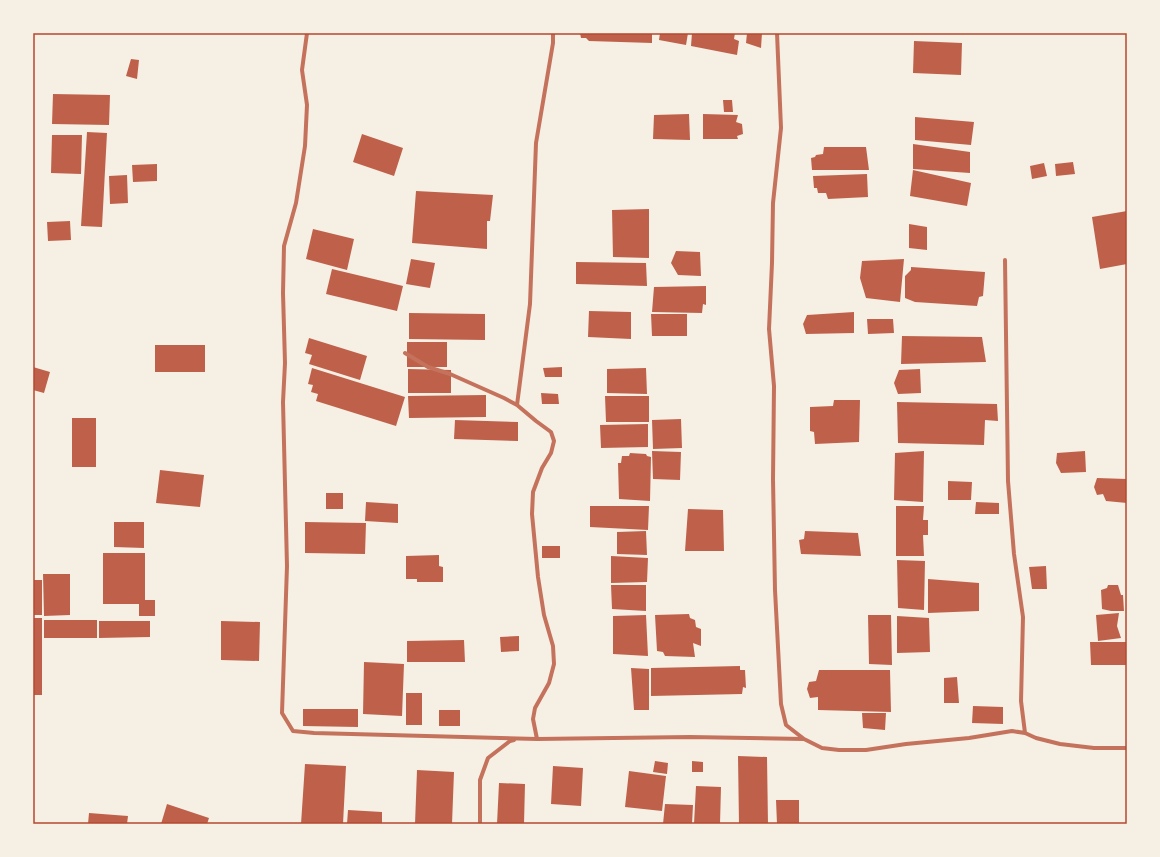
<svg xmlns="http://www.w3.org/2000/svg" width="1160" height="857" viewBox="0 0 1160 857" font-family="'Asap Condensed',sans-serif">
  <style>
    .building { fill: #bf614a }
    .lines { fill: none; stroke-linecap: round; stroke-linejoin: round }
    .minor { stroke: #c5725c; stroke-width: 4 }
    .neatline { fill: none; stroke: #b5482f; stroke-width: 1.5 }
  </style>
  <rect width="100%" height="100%" fill="#f6efe4"/>
  <path class="building" d="M580,33H652V43L589,41L586,38H581Z
    M660,33H688L686,45L659,40Z
    M692,33H735L734,39L739,41L737,55L691,46Z
    M747,33H762L761,48L746,43Z
    M914,41L962,43L961,75L913,73Z
    M131,59L139,60L137,79L126,76Z
    M53,94L110,95L109,125L52,124Z
    M723,100H732L733,112H724Z
    M689,114L690,140L653,139L654,115Z
    M703,114L738,115L736,122L742,124L743,134L737,136L738,139H703Z
    M915,117L974,122L971,145L915,140Z
    M87,132L107,133L102,227L81,226Z
    M362,134L403,148L394,176L353,162Z
    M52,135H82L81,174L51,173Z
    M913,144L970,152V173L913,169Z
    M824,147H866L869,170H812L811,158L815,157L816,155L823,154Z
    M1073,162L1075,174L1056,176L1055,164Z
    M1044,163L1047,176L1032,179L1030,166Z
    M157,164V181L133,182L132,165Z
    M913,170L971,183L967,206L910,196Z
    M867,174L868,197L828,199L826,193H818L817,188H814L813,176Z
    M127,175L128,203L110,204L109,176Z
    M416,191L493,195L490,221H487V249L412,243Z
    M649,209V258L613,257L612,210Z
    M1127,211V264L1100,269L1092,217Z
    M70,221L71,240L48,241L47,222Z
    M909,224L927,227V250L909,248Z
    M313,229L354,239L347,270L306,259Z
    M676,251L700,252L701,276L678,275L671,263Z
    M411,259L435,263L430,288L406,284Z
    M904,259L900,302L866,298L860,278L862,261Z
    M576,262L646,263L647,286L576,284Z
    M911,267L985,272L983,296L979,297L977,306L915,302L905,298V276L911,270Z
    M332,269L403,286L397,311L326,294Z
    M706,286V305L703,304L702,313L652,312L654,287Z
    M589,311L631,312V339L588,337Z
    M854,312V333L806,334L803,324L807,315Z
    M409,313L485,314V340L409,339Z
    M651,314H687V336H652Z
    M867,319H893L894,333L868,334Z
    M902,336L982,337L986,362L901,364Z
    M309,338L367,356L360,380L309,364L312,355L305,353Z
    M407,342H447V367H407Z
    M155,345H205V372H155Z
    M33,367L50,372L44,393L33,390Z
    M562,367V377H545L543,368Z
    M312,368L405,397L396,426L316,401L318,394L311,392L313,385L308,384Z
    M646,368L647,394L607,393V369Z
    M408,369L451,370V393H408Z
    M920,369L921,393L898,394L894,383L899,370Z
    M541,393L558,394L559,404H542Z
    M486,395V417L409,418L408,396Z
    M605,396H649V422H606Z
    M834,400H860L859,442L815,444L814,432L810,431V407L833,406Z
    M897,402L997,404L998,421L985,420L984,445L898,443Z
    M72,418H96V467H72Z
    M681,419L682,448L653,449L652,420Z
    M455,420L518,422V441L454,439Z
    M648,424V447L601,448L600,425Z
    M652,451L681,452L680,480L653,479Z
    M924,451L923,502L894,500L895,453Z
    M1085,451L1086,472L1061,473L1056,463L1057,453Z
    M630,453L646,454L647,456L651,457L650,501L619,499L618,463H621L622,456H629Z
    M160,470L204,475L200,507L156,503Z
    M1097,478L1127,479V503L1106,501L1103,494L1097,495L1094,487Z
    M948,481L972,482L971,500H948Z
    M326,493H343V509H326Z
    M366,502L398,504V523L365,521Z
    M976,502L999,503V514H975Z
    M590,506H649L648,530L590,527Z
    M896,506H924L923,520H928V535H923L924,556H896Z
    M688,509L723,510L724,551H685Z
    M114,522H144V548L114,547Z
    M305,522L366,523L365,554L305,553Z
    M646,531L647,555L617,554V532Z
    M805,531L858,533L861,556L801,554L799,540L804,539Z
    M542,546H560V558H542Z
    M103,553H145V600H155V616H139V604H103Z
    M439,555V566L443,567V582H417V579H406V556Z
    M611,556L648,558L647,582L611,583Z
    M897,560L925,561L924,610L898,608Z
    M1046,566L1047,589H1032L1029,567Z
    M43,574H70V615L44,616Z
    M928,579L979,583V611L928,613Z
    M33,580H42V615H33Z
    M611,585H646V611L612,609Z
    M1108,585H1118L1121,595H1123L1124,611H1111L1102,609L1101,590L1107,588Z
    M1119,613L1117,626L1121,638L1098,641L1096,615Z
    M689,614L690,618L695,620L696,627L701,629V646L693,643L695,657L665,656L663,652L657,651L655,615Z
    M646,615L648,656L613,654V616Z
    M868,615H891L892,665L869,664Z
    M897,616L929,618L930,652L897,653Z
    M33,618H42V695H33Z
    M44,620H97V638H44Z
    M99,621H150V637L99,638Z
    M221,621L260,622L259,661L221,660Z
    M519,636V651L501,652L500,637Z
    M464,640L465,662H407V641Z
    M1090,642H1127V665H1091Z
    M364,662L404,664L402,716L363,714Z
    M740,666V670H745L746,688L743,687L742,694L651,696V668Z
    M631,668L649,669V710H634Z
    M819,670H890L891,712L818,710V697L810,698L807,689L809,682L816,681Z
    M957,677L959,703H944V678Z
    M406,693H422V725H406Z
    M973,706L1003,707V724L972,723Z
    M303,709H358V727L303,726Z
    M439,710H460V726H439Z
    M862,713H886L885,730L863,728Z
    M738,756L767,757L768,824H739Z
    M655,761L668,763L667,774L653,772Z
    M692,761L703,762V772H692Z
    M305,764L346,766L343,824H301Z
    M553,766L583,768L581,806L551,804Z
    M417,770L454,772L452,824H415Z
    M629,771L666,776L662,811L625,807Z
    M499,783L525,784L524,824H497Z
    M696,786L721,787L720,824H694Z
    M776,800H799V824H777Z
    M167,804L209,818L207,824H161Z
    M665,804L693,805L692,824H663Z
    M348,810L382,812V824H347Z
    M89,813L128,816L127,824H88Z"/>
  <g class="lines">
    <path class="minor" d="M307,33L302,70L307,105L305,146L296,203L284,246L283,293L285,363L283,402L287,566L282,713L293,731L314,733L389,735L537,739L690,737L804,739
      M777,33L781,128L773,203L772,263L769,329L774,386L773,479L775,590L781,704L786,725L804,739L822,748L839,750H866L906,744L969,738L1012,731L1025,733L1036,738L1060,744L1094,748H1127
      M1005,260L1008,481L1014,554L1023,617L1021,701L1025,733
      M405,353L428,367L450,374L504,398L517,405L536,421L551,432L554,441L551,453L542,468L533,492L532,514L538,577L544,615L553,646L554,664L549,683L535,708L533,719L537,739H535
      M517,405L530,304L536,143L553,43V33
      M480,824V780L488,758L510,741L514,740"/>
  </g>
  <rect width="1160" height="857" fill="none" stroke="#f6efe4" stroke-width="68"/>
  <rect x="34" y="34" width="1092" height="789" class="neatline"/>
</svg>
